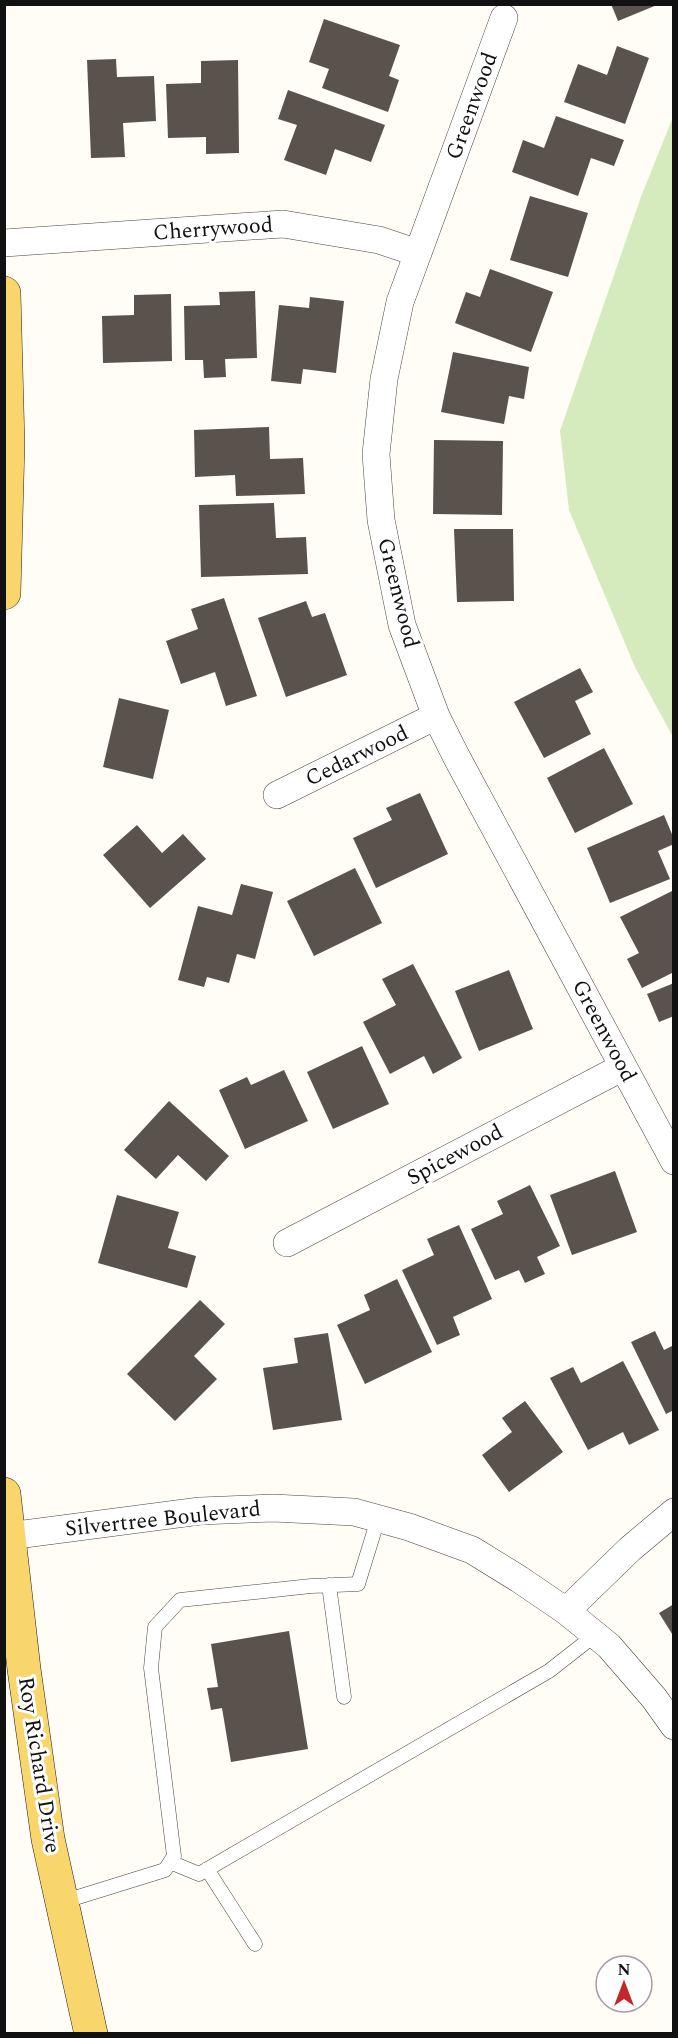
<svg xmlns="http://www.w3.org/2000/svg" width="678" height="2038" viewBox="0 0 678 2038" font-family="Spectral,serif">
  <style>
    .green { fill: #d5ebbd }
    .building { fill: #5a524d }
    .lines { fill: none; stroke-linecap: round; stroke-linejoin: round }
    .service-casing { stroke: #444; stroke-width: 15 }
    .minor-casing { stroke: #444; stroke-width: 28 }
    .primary-casing { stroke: #222; stroke-width: 34 }
    .service { stroke: #fff; stroke-width: 14 }
    .minor { stroke: #fff; stroke-width: 27 }
    .primary { stroke: #f9d66b; stroke-width: 33 }
    .labels { text-anchor: middle; dominant-baseline: central; stroke-width: 6; stroke-linejoin: round; paint-order: stroke }
    .street-label { font-size: 22px; fill: #111; stroke: #fff }
  </style>
  <rect width="100%" height="100%" fill="#fffdf5"/>
  <path class="green" d="M673,117V737L635,667L569,510L560,431L642,194Z"/>
  <path class="building" d="M611,4H657V5L618,21Z
    M324,19L400,45L389,76L399,80L388,112L322,88L329,69L309,62Z
    M617,46L649,58L625,124L564,102L578,64L607,75Z
    M116,59L117,77L154,76L156,121L123,123L125,157L91,158L87,60Z
    M238,60L239,153L206,154V137L168,138L166,84L201,83V61Z
    M288,90L385,125L371,162L335,149L326,175L284,160L297,125L278,119Z
    M556,116L624,140L614,166L591,158L578,196L512,172L523,140L544,148Z
    M530,196L588,213L568,277L510,260Z
    M490,269L553,292L531,352L455,323L466,292L480,297Z
    M255,291L257,358L225,359L226,377L204,378L203,360H185L184,306L220,305L219,292Z
    M171,294L172,361L103,363L102,316L134,315V295Z
    M310,297L344,301L336,373L303,369L301,384L271,381L279,305L309,308Z
    M453,352L529,367L524,399L509,396L504,424L441,412Z
    M269,427L270,459L303,458L305,494L236,496L235,475L195,477L194,430Z
    M434,440L503,441L502,515L433,514Z
    M274,503L276,538L306,537L308,574L201,577L199,505Z
    M454,529H513L514,601L457,602Z
    M224,598L257,696L226,706L215,672L181,684L166,641L198,629L191,609Z
    M306,601L312,617L325,613L347,675L286,697L258,618Z
    M580,668L593,692L575,701L591,734L544,758L514,702Z
    M119,698L169,710L153,779L103,767Z
    M604,748L633,804L575,833L547,778Z
    M420,793L448,854L376,888L353,838L392,820L386,808Z
    M664,815L674,839V844L658,851L670,879L610,903L587,848Z
    M137,825L162,853L183,834L206,859L150,908L103,855Z
    M355,868L382,923L314,956L287,901Z
    M241,884L273,892L255,959L237,954L229,983L207,977L204,987L178,980L198,906L232,915Z
    M674,890V972L642,988L627,959L639,953L620,917Z
    M413,964L462,1058L433,1074L424,1056L390,1074L363,1022L396,1005L382,979Z
    M509,970L533,1029L479,1051L455,991Z
    M674,983V1016L659,1022L647,994Z
    M362,1046L389,1104L333,1129L307,1072Z
    M284,1070L308,1121L245,1149L219,1090L247,1077L251,1085Z
    M169,1101L229,1156L206,1181L178,1155L156,1179L124,1150Z
    M615,1171L637,1232L572,1255L550,1195Z
    M530,1185L560,1246L537,1257L545,1274L525,1283L519,1270L495,1280L471,1229L503,1214L497,1201Z
    M117,1195L179,1212L168,1248L196,1256L187,1288L98,1263Z
    M459,1225L492,1299L453,1317L460,1335L437,1345L402,1270L434,1255L427,1239Z
    M397,1279L432,1352L365,1384L337,1325L370,1310L364,1295Z
    M200,1300L225,1324L194,1356L217,1379L175,1421L127,1374Z
    M655,1331L664,1350L674,1345V1410L666,1414L631,1342Z
    M328,1333L342,1420L273,1430L263,1368L298,1363L294,1338Z
    M623,1361L659,1430L629,1445L623,1432L588,1450L550,1378L573,1367L581,1383Z
    M525,1401L563,1452L509,1492L482,1455L512,1432L502,1418Z
    M674,1604V1637L659,1613Z
    M289,1631L308,1749L231,1762L222,1708L211,1710L207,1688L218,1687L211,1644Z"/>
  <g class="lines">
    <defs>
      <path id="service" d="M329,1585L344,1697
        M170,1862L199,1874L549,1671L595,1635
        M207,1869L255,1944
        M62,1902L165,1870L174,1856L151,1668L155,1627L180,1600L311,1586L358,1584L378,1519"/>
      <path id="minor" d="M504,18L400,302L384,379L376,454L381,520L402,625L436,716L456,756L674,1161
        M4,243L283,224L379,240L418,253
        M277,795L436,716
        M287,1243L623,1067
        M9,1536L200,1511L273,1508L354,1512L409,1527L472,1550L519,1579L566,1611L609,1646L654,1698L674,1726
        M566,1611L630,1549L674,1512"/>
      <path id="primary" d="M4,293L8,444L4,593
        M4,1494L24,1669L48,1839L91,2034"/>
    </defs>
    <use href="#service" class="service-casing"/>
    <use href="#minor" class="minor-casing"/>
    <use href="#primary" class="primary-casing"/>
    <use href="#service" class="service"/>
    <use href="#minor" class="minor"/>
    <use href="#primary" class="primary"/>
  </g>
  <g class="labels">
    <g class="street-label">
      <text transform="translate(472 106) rotate(-70)">Greenwood</text>
      <text transform="translate(213 229) rotate(-4)">Cherrywood</text>
      <text transform="translate(398 593) rotate(76)">Greenwood</text>
      <text transform="translate(357 756) rotate(-26)">Cedarwood</text>
      <text transform="translate(604 1031) rotate(62)">Greenwood</text>
      <text transform="translate(455 1155) rotate(-28)">Spicewood</text>
      <text transform="translate(163 1519) rotate(-6)">Silvertree Boulevard</text>
      <text transform="translate(39 1765) rotate(81)">Roy Richard Drive</text>
    </g>
  </g>
  <rect width="678" height="2038" fill="none" stroke="#111111" stroke-width="12"/>
  <g transform="translate(624 1984)"><circle r="28" fill="#ffffff" stroke="#a0a0a0" stroke-width="1.5"/>
  <path d="M0-4.5L10 22L0 15L-10 22Z" fill="#c4262e"/>
  <text y="-9" font-size="16" font-weight="bold" text-anchor="middle" fill="#111111">N</text>
  </g>
</svg>
